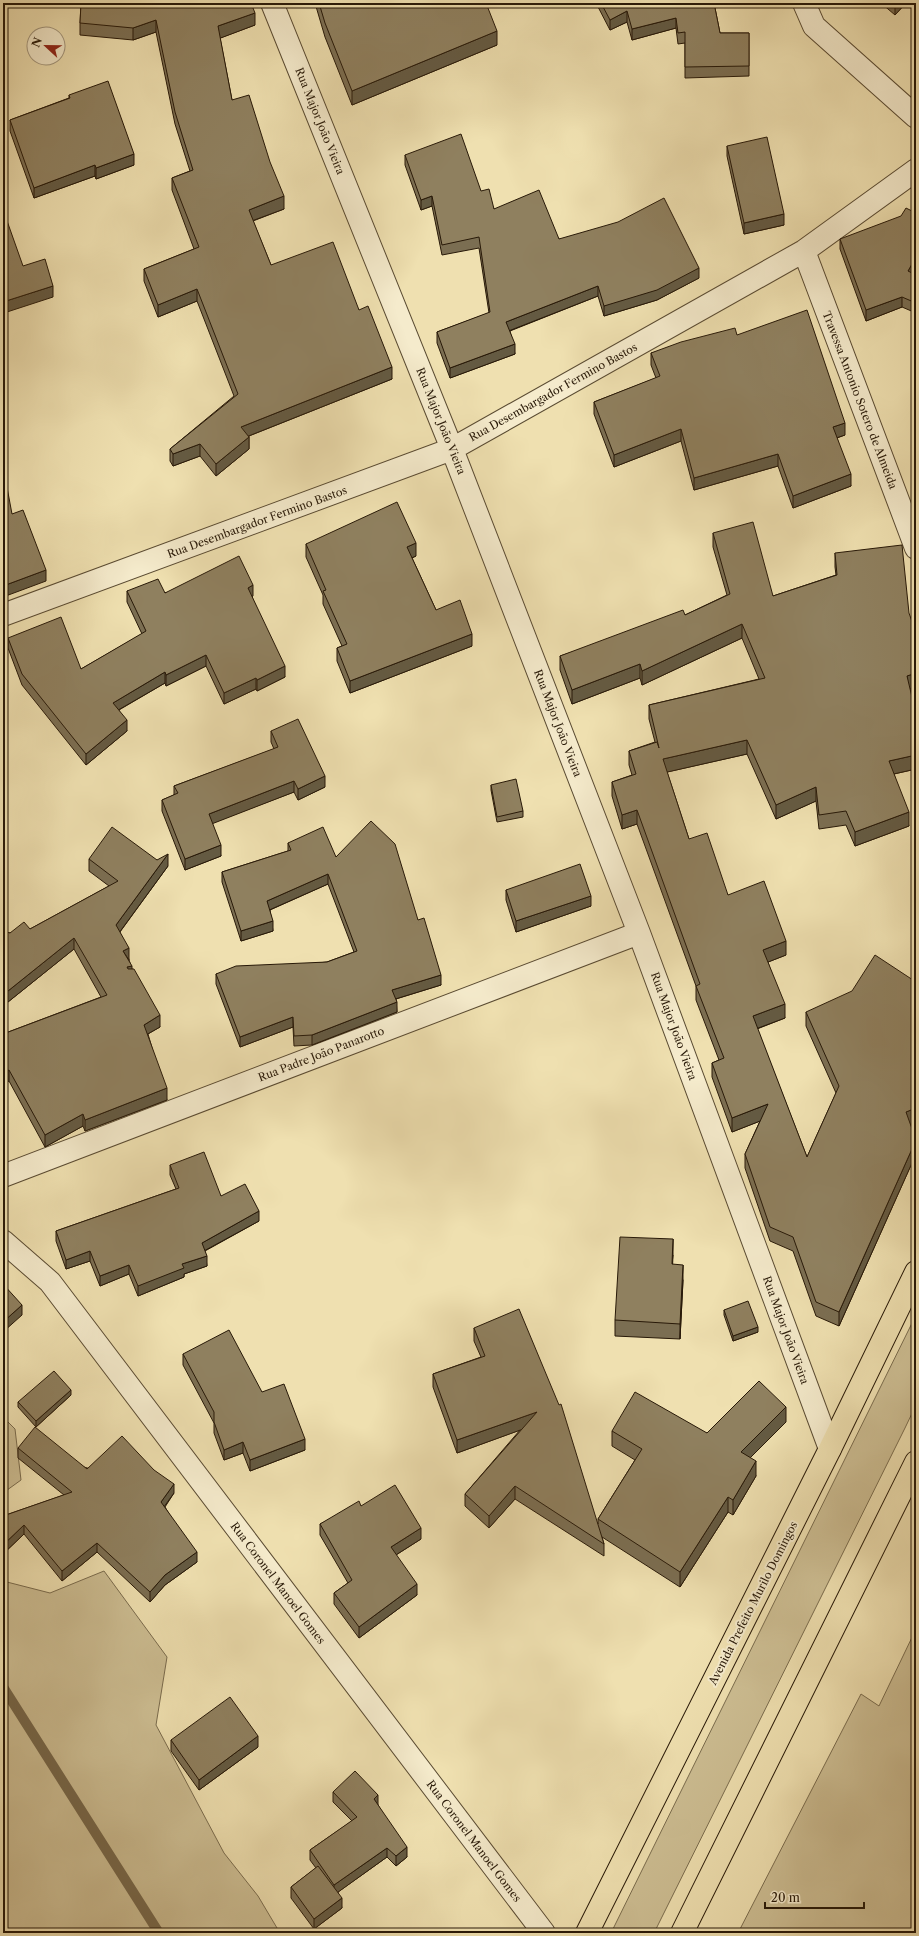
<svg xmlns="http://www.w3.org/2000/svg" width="919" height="1936" viewBox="0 0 919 1936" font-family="'Libre Caslon Text',serif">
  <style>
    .green { fill: #cdbe93; stroke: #7a6c4e }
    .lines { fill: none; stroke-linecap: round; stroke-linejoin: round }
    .stream { stroke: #77684b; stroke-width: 10 }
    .minor-casing { stroke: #5a4b32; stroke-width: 24 }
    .major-casing { stroke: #281908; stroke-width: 24 }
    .minor { stroke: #f5ebcc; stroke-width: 22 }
    .major { stroke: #efe0b0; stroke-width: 22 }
    .wall { fill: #7b6e52; stroke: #281908 }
    .shaded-wall { fill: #645a42; stroke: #281908 }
    .building { fill: #8f805f; stroke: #281908 }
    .labels { text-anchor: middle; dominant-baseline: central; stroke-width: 4; stroke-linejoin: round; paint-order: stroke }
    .street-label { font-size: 11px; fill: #281908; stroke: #f5ebcc }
  </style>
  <rect width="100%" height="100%" fill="#efe0b0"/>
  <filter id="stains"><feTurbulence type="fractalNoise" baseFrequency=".005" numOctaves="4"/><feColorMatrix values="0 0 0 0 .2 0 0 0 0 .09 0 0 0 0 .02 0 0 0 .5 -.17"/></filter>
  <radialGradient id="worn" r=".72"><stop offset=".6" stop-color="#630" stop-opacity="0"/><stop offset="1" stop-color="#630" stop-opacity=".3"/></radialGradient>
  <path class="green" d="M916,1315V1405L905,1428L654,1933H611Z
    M3,1417L15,1429L21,1480L3,1493Z
    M104,1571L167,1657L156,1725L224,1853L258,1896L280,1933H3V1581L50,1593Z
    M916,1629V1933H738L861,1694L879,1706Z"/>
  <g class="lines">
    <path class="stream" d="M3,1687L159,1933"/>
    <defs>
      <path id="minor" d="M272,3L452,449L639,933L830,1449
        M804,3L814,26L916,117
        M804,251L916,548
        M3,615L452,449L804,251L916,170
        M3,1176L639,933
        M3,1241L50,1282L544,1933"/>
      <path id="major" d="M587,1933L830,1449L916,1272
        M682,1933L916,1462"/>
    </defs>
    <use href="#minor" class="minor-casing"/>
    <use href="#major" class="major-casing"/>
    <use href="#minor" class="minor"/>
    <use href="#major" class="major"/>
  </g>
  <path class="wall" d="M81,3L255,25L220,38L232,100L284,209L253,221L271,265L359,310L392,379L249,436V449L216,476L200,456L173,466L170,461V449L234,396L197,301L158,317L144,281V269L194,249L172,190V178L190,171L175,124L156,32L133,40L80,35V23Z
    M315,3H367L368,6L497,45L352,105L325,37Z
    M596,3H714L720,33H749V76L685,78V43L678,44L676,28L632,40L627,22L610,30Z
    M881,3H906L895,15Z
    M69,95L134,165L96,179L95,176L34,198L10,131V120L69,98Z
    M727,146L784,225L744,234L727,156Z
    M405,155L481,191L494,209L559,239L699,278L657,300L604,316L598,296L510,331L515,354L450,378L437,343V332L489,313L479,248L442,255L432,206L421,210L405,165Z
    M840,239L916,275V313L902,307L866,321L840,249Z
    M737,335L845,435L837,438L851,486L793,508L778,466L694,490L681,441L614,467L594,414V402L656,378L651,365V353Z
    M916,355V370L915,369V359Z
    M713,533L773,596L836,575L835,567V553L910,689L916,714V769L894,774L909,826L855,846L846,825L819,829L816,801L776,819L747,754L667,772L689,839L728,895L786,955L768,962L785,1018L757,1029L807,1157L836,1093L806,1026V1012L910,1124L916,1154L839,1326L816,1316L793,1251L770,1241L745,1168V1154L760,1121L732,1132L712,1077V1063L719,1060L696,1000V986L637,824L622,829L612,796V782L632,775L629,765V751L655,742L649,719V705L759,679L742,638L642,685L640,678L572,704L560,670V656L685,615L727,595L713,547Z
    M306,544L416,556L412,558L436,610L472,646L350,693L337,661V648L342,646L323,604V595L306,557Z
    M127,591L253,596L252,597L285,677L257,691L256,689L224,704L206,666L166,686L165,683L119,710L127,731L86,765L22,685L8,648V638L81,669L142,634L127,602Z
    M271,731L325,787L298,800L294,792L212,823L221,856L185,870L162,811V800L174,795V786L274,749L271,742Z
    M491,785L523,811V817L497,822L491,790Z
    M288,843L336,857L418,920L441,985L396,999L397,1012L312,1045L294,1046L293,1027L240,1047L216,984V974L327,962L354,952L328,884L270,910L273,931L241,941L222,882V872L288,851Z
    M89,859L157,860L168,866L120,932L132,969L160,1027L148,1034L167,1100L85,1131L83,1126L45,1147L9,1081L3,1084V1034L101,997L74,949L3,1006V931L10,933L30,929L109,886L89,871Z
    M506,890L591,906L516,932L506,900Z
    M170,1165L221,1196L259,1221L205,1251L207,1266L184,1274V1277L138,1296L129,1274L100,1286L90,1261L66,1269L56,1241V1231L176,1189L170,1175Z
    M673,1255L672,1264L683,1280L680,1339L615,1336V1320Z
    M724,1310L758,1332L733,1341L724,1315Z
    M474,1328L598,1524V1519L635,1460L612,1446V1431L707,1433L786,1422L750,1458L756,1476L733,1515L728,1512L680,1587L602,1537L604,1544V1556L515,1499L489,1528L465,1506V1494L520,1430L457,1453L433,1387V1374L481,1357L474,1341Z
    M183,1354L262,1392L305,1450L250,1471L243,1453L224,1460L214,1433V1423L183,1365Z
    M71,1395L36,1427L18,1407V1402Z
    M18,1448L174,1493L165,1507L197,1562L165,1585L150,1602L97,1552L62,1581L24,1534L3,1554V1516L64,1495L18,1458Z
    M361,1506L421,1539L396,1555L417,1595L359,1638L334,1604V1593L348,1583L320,1535V1524Z
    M171,1740L258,1747L199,1790L171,1751Z
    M333,1792L378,1805L407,1857L396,1866L387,1857L338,1892L342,1908L314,1929L291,1898V1887L316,1868L310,1860V1850L352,1821L333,1802Z"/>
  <path class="shaded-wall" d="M896,3H906L895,15V5Z
    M627,11V22L610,30V20Z
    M255,13V25L218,39V26Z
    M676,18V28L632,40V29Z
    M156,20V32L133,40V28Z
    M497,31V45L352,105V91Z
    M134,154V165L96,179V168Z
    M95,165V176L34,198V188Z
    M284,196V209L249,222V210Z
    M432,196V206L421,210V200Z
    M784,214V225L744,234V223Z
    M916,257V267L908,281V271Z
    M699,268V278L657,300L604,316V306Z
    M53,286V297L7,312V315L3,316V304L6,301Z
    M598,286V296L506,332V322Z
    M197,289V301L158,317V305Z
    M902,297V307L866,321V310Z
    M515,344V354L450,378V368Z
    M392,367V379L241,439V427Z
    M845,423V435L833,439V427Z
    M681,429V441L614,467V455Z
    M249,437V449L216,476V464Z
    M200,444V456L173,466V454Z
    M778,454V466L694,490V478Z
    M851,474V486L793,508V496Z
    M416,543V556L407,560V547Z
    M46,570V581L3,597V586Z
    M253,585V596L248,599V588Z
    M742,624V638L642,685V671Z
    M472,634V646L350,693V681Z
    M206,655V666L166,686V675Z
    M640,664V678L572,704V690Z
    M285,666V677L257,691V680Z
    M165,672V683L113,713V703Z
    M916,673V687L907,690V676Z
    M256,678V689L224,704V693Z
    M127,720V731L86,765V754Z
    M747,740V754L663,773V759Z
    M916,755V769L889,775V761Z
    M325,776V787L298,800V789Z
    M294,781V792L209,825V814Z
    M816,787V801L776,819V805Z
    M637,810V824L622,829V815Z
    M909,812V826L855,846V832Z
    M221,845V856L185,870V859Z
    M168,854V866L116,937V925Z
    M328,874V884L267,911V901Z
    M591,896V906L516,932V921Z
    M273,921V931L241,941V931Z
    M74,938V949L3,1006V995Z
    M786,941V955L763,964V950Z
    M129,948V960L123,951Z
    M132,966V977L127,979V967Z
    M441,975V985L392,1000V990Z
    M397,1002V1012L312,1045V1035Z
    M785,1004V1018L753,1030V1016Z
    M160,1015V1027L144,1036V1025Z
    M293,1017V1027L240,1047V1037Z
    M916,1058V1072L913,1063Z
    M9,1070V1081L3,1084V1073Z
    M167,1088V1100L85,1131V1120Z
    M768,1104V1118L732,1132V1118Z
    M916,1108V1122L906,1126V1112Z
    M83,1114V1126L45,1147V1135Z
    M916,1140V1154L839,1326V1312Z
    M259,1211V1221L202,1252V1243Z
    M673,1239V1255L672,1280V1264Z
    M90,1251V1261L66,1269V1260Z
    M207,1256V1266L184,1274V1277L138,1296V1286L182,1264Z
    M129,1265V1274L100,1286V1276Z
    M683,1265V1280L680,1339V1324Z
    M6,1269V1279L3,1281V1271Z
    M22,1305V1315L3,1332V1322Z
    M758,1327V1332L733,1341V1336Z
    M71,1390V1395L36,1427V1421Z
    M786,1407V1422L741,1467V1452Z
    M537,1412V1424L457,1453V1440Z
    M305,1439V1450L250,1471V1460Z
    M243,1442V1453L224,1460V1450Z
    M756,1461V1476L733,1515V1500Z
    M174,1484V1493L161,1511V1502Z
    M515,1486V1499L489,1528V1516Z
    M728,1497V1512L680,1587V1572Z
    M24,1525V1534L3,1554V1545Z
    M421,1528V1539L391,1558V1547Z
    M97,1543V1552L62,1581V1571Z
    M197,1552V1562L165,1585L150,1602V1592L165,1575Z
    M417,1584V1595L359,1638V1627Z
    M258,1736V1747L199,1790V1780Z
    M378,1795V1805L374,1799Z
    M407,1847V1857L396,1866V1856Z
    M387,1848V1857L334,1895V1885Z
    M342,1898V1908L314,1929V1919Z"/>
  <path class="building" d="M81,3H251L255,13L218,26L232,100L249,95L270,162L284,196L249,210L271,265L333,242L359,310L368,306L392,367L241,427L249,437L216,464L200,444L173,454L170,449L238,394L197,289L158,305L144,269L199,247L172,178L193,170L175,112L156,20L133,28L80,23Z
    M319,3H367L368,6L374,3H486L497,31L352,91L325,23Z
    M601,3H714L720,33H749V66L685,67V32L678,33L676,18L632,29L627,11L610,20Z
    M108,81L134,154L96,168L95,165L34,188L10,120L70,98L69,95Z
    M461,134L481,191L489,189L494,209L539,190L559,239L618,222L664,198L699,268L657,290L604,306L598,286L506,322L515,344L450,368L437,332L490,312L479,237L442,245L432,196L421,200L405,155Z
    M767,137L784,214L744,223L727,146Z
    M906,208L916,213V257L908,271L916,275V303L902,297L866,310L840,239L901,216Z
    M6,218L23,266L45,259L53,286L6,301L7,304H3V219Z
    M807,310L845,423L833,427L851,474L793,496L778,454L694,478L681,429L614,455L594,402L660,376L651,353L681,342L735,328L737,335Z
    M3,466L12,514L23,510L46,570L3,586Z
    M397,502L416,543L407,547L436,610L460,600L472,634L350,681L337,648L347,644L323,591L326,590L306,544Z
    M753,522L773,596L837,575L835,553L902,545L909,613L916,633V673L907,676L916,714V755L889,761L909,812L855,832L846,811L819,815L816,787L776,805L747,740L663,759L689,839L707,833L728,895L764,881L786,941L763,950L785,1004L753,1016L807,1157L839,1086L806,1012L852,991L875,955L916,982V1058L913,1063L916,1073V1108L906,1112L916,1140L839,1312L816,1302L793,1237L770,1227L745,1154L768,1104L732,1118L712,1063L724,1058L696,986L700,984L637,810L622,815L612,782L636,774L629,751L657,742L659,748L649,705L765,678L742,624L642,671L640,664L572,690L560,656L683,610L685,615L730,594L713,533Z
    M239,556L253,585L248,588L285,666L257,680L256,678L224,693L206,655L166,675L165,672L113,703L127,720L86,754L22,674L8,638L61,617L81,669L146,631L127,591L158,579L165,593Z
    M298,719L325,776L298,789L294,781L209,814L221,845L185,859L162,800L178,793L174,786L278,747L271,731Z
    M516,779L523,811L497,817L491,785Z
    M371,821L395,844L418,920L424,918L441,975L392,990L397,1002L312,1035L294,1036L293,1017L240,1037L216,974L236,966L327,962L357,951L328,874L267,901L273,921L241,931L222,872L291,850L288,843L323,827L336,857Z
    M112,827L157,860L168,854L116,925L129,948L123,951L132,966L127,967L128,969H134L160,1015L144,1025L167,1088L85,1120L83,1114L45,1135L9,1070L3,1073V1034L107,995L74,938L3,995V931L10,933L24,922L30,929L118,881L89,859Z
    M580,864L591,896L516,921L506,890Z
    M204,1152L221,1196L245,1184L259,1211L202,1243L207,1256L182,1264L184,1268L138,1286L129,1265L100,1276L90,1251L66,1260L56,1231L179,1188L170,1165Z
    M620,1237L673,1239L672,1264L683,1265L680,1324L615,1320Z
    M3,1265L6,1269L3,1271Z
    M3,1284L22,1305L3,1322Z
    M748,1301L758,1327L733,1336L724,1310Z
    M519,1309L559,1405L561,1404L604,1544L515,1486L489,1516L465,1494L537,1412L457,1440L433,1374L485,1356L474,1328Z
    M229,1330L262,1392L284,1384L305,1439L250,1460L243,1442L224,1450L214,1422V1412L183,1354Z
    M54,1371L71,1390L36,1421L18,1402Z
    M759,1381L786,1407L741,1452L756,1461L733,1500L728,1497L680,1572L598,1519L642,1449L612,1431L635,1392L707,1433Z
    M35,1427L87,1469L122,1436L154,1470L174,1484L161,1502L197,1552L165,1575L150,1592L97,1543L62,1571L24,1525L3,1545V1516L72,1492L18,1448Z
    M395,1485L421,1528L391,1547L417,1584L359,1627L334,1593L352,1580L320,1524L359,1501L361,1506Z
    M230,1697L258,1736L199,1780L171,1740Z
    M355,1771L378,1795L374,1799L407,1847L396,1856L387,1848L334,1885L310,1850L357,1817L333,1792Z
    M318,1866L342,1898L314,1919L291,1887Z"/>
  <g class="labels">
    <g class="street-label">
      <text transform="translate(320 121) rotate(68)">Rua Major João Vieira</text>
      <text transform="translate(553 392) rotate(-29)">Rua Desembargador Fermino Bastos</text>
      <text transform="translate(860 400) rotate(69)">Travessa Antonio Sotero de Almeida</text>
      <text transform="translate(441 421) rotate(68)">Rua Major João Vieira</text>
      <text transform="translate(257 522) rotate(-20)">Rua Desembargador Fermino Bastos</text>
      <text transform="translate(558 723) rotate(69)">Rua Major João Vieira</text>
      <text transform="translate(674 1026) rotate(70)">Rua Major João Vieira</text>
      <text transform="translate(321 1054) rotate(-21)">Rua Padre João Panarotto</text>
      <text transform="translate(786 1330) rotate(70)">Rua Major João Vieira</text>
      <text transform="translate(278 1583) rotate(53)">Rua Coronel Manoel Gomes</text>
      <text transform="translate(753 1603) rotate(-63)">Avenida Prefeito Murilo Domingos</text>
      <text transform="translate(474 1841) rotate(53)">Rua Coronel Manoel Gomes</text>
    </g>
  </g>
  <rect width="919" height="1936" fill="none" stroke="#efe0b0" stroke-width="16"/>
  <rect x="4" y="4" width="911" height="1928" fill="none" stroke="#281908" stroke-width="2"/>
  <rect x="8" y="8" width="903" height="1920" fill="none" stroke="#281908"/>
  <g transform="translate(46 46) rotate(292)"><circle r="19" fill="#f5ebcc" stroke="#a3977e"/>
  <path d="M0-3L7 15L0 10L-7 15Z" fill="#8f2418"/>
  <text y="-6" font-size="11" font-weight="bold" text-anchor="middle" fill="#281908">N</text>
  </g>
  <path d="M765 1902v6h99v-6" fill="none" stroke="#281908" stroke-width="2"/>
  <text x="771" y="1902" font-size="12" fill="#281908" stroke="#f5ebcc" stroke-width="3" paint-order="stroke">20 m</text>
  <rect width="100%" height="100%" filter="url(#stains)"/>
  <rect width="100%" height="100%" fill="url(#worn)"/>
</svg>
